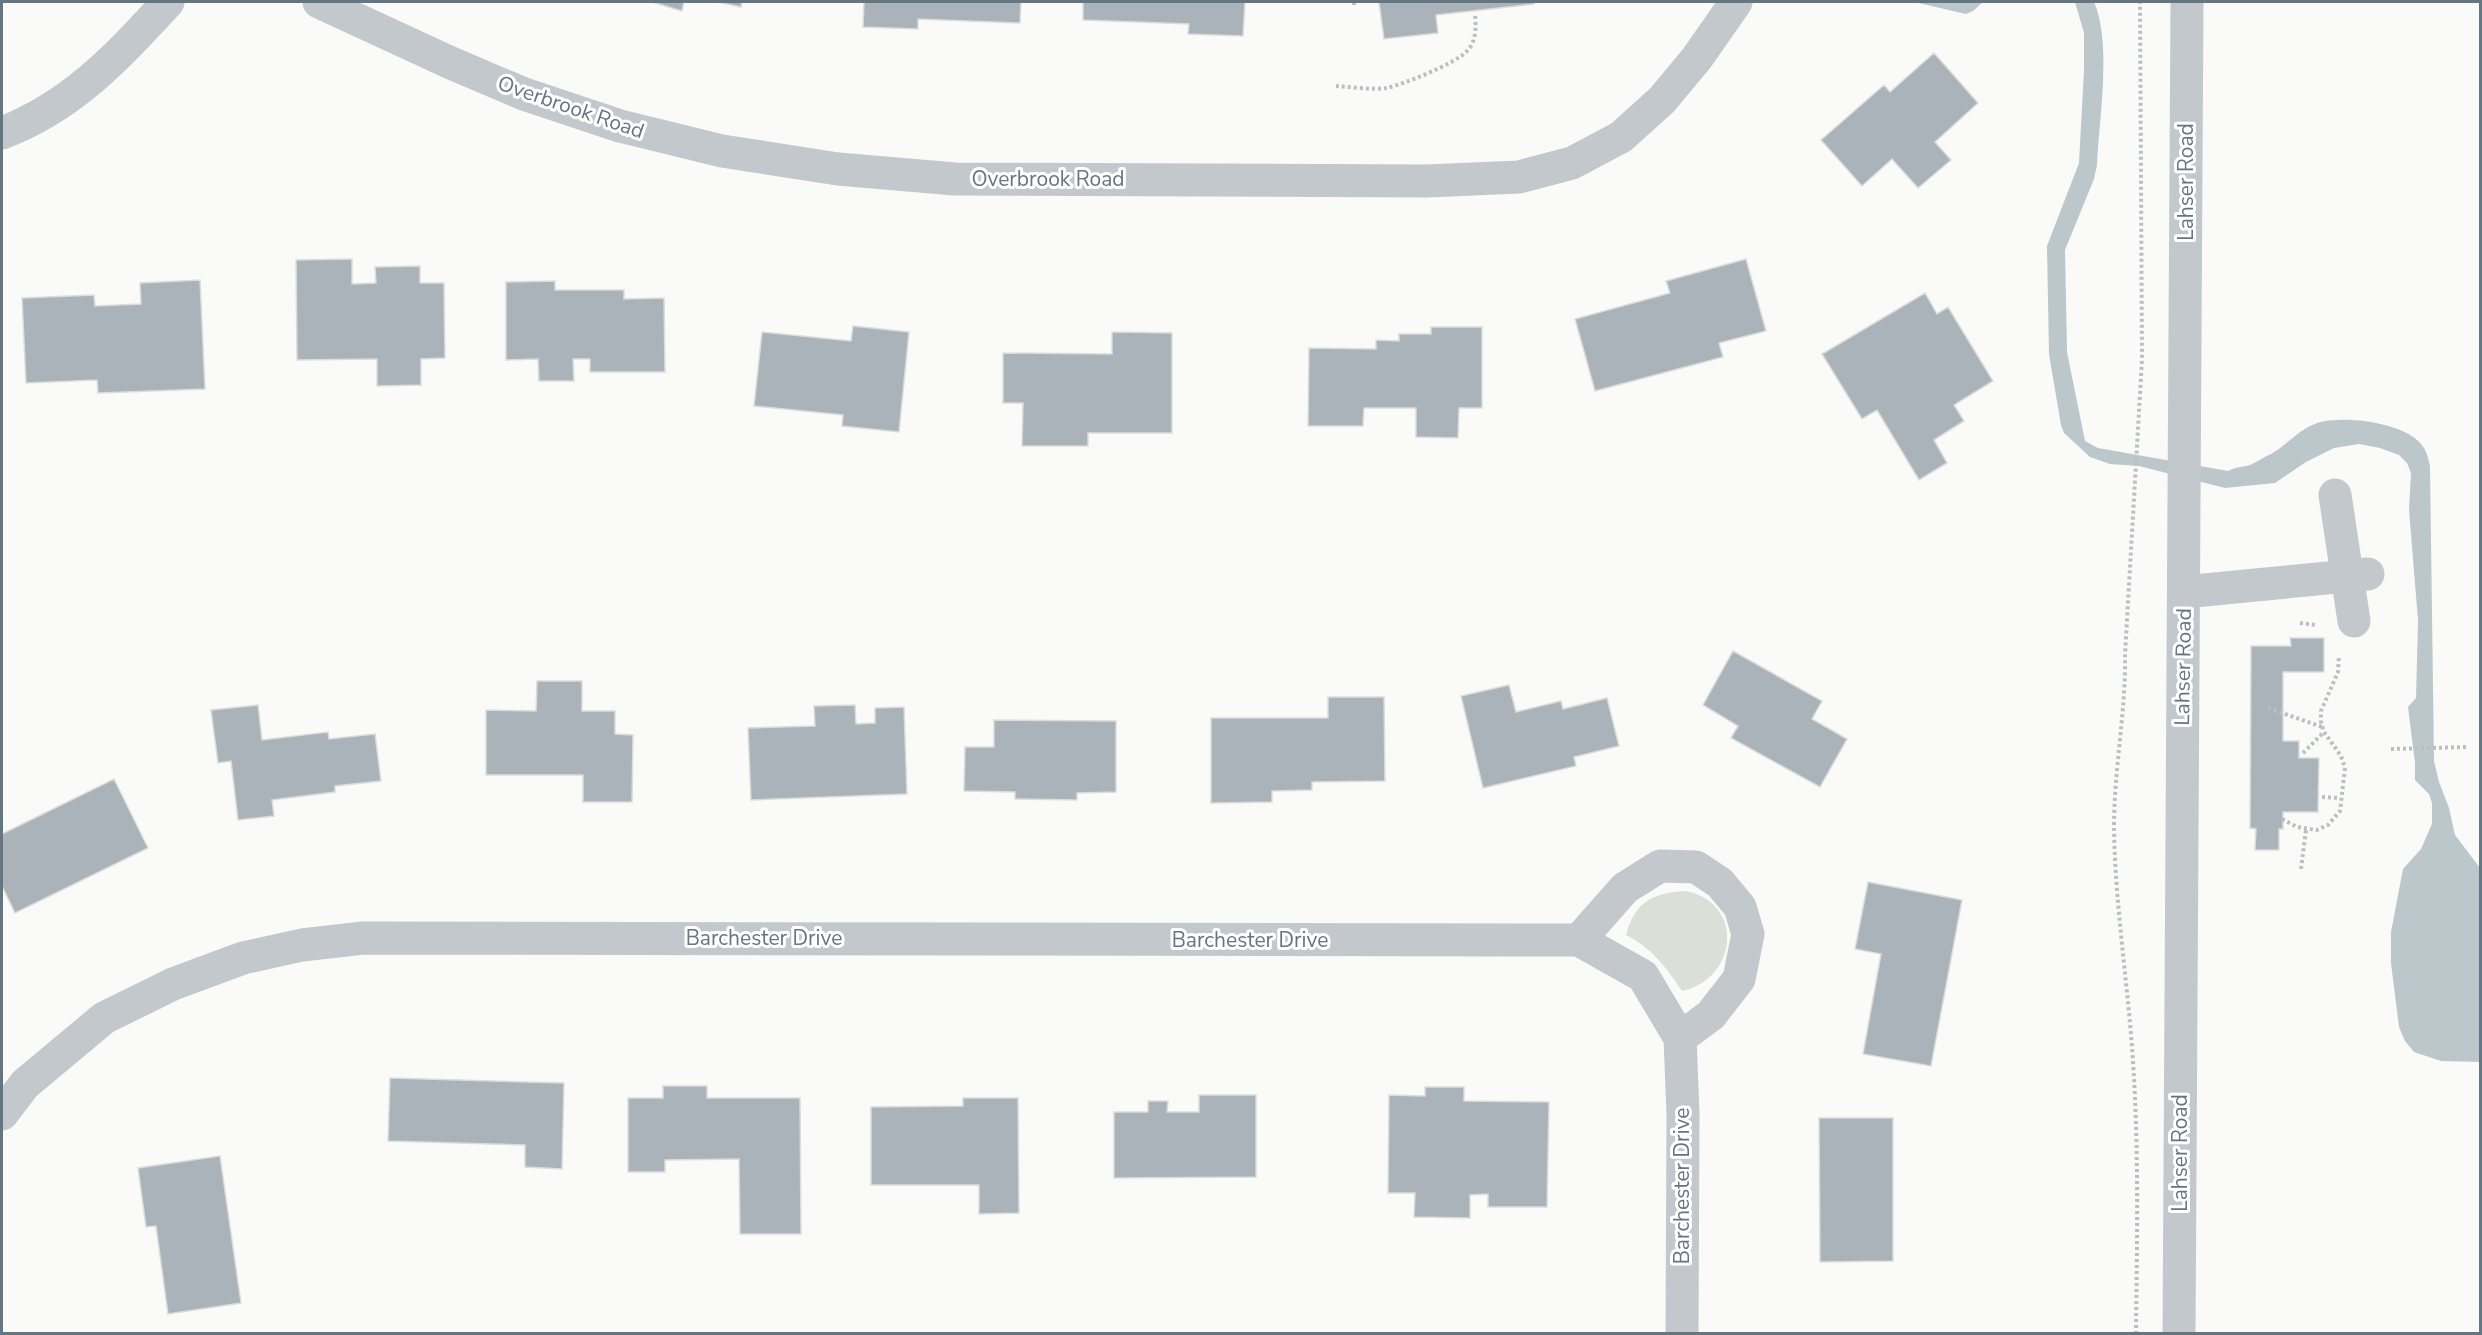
<svg xmlns="http://www.w3.org/2000/svg" width="2482" height="1335" viewBox="0 0 2482 1335" font-family="'Nunito Sans',sans-serif">
  <style>
    .green { fill: #dadfd7 }
    .water { fill: #bbc7cb }
    .building { fill: #aab3b9; stroke: #dcdcda; stroke-width: 1.5 }
    .lines { fill: none; stroke-linecap: round; stroke-linejoin: round }
    .path { stroke: #bbbfc2; stroke-width: 4; stroke-dasharray: 3 3; stroke-linecap: butt }
    .minor { stroke: #c3c8cc; stroke-width: 33 }
    .labels { text-anchor: middle; dominant-baseline: central; stroke-width: 6; stroke-linejoin: round; paint-order: stroke }
    .street-label { font-size: 21px; fill: #657683; stroke: #fff }
  </style>
  <rect width="100%" height="100%" fill="#fafaf8"/>
  <path class="green" d="M1686,891C1745,903 1738,979 1682,991C1666,967 1652,948 1626,935C1635,902 1652,893 1686,891Z"/>
  <path class="water" d="M1914,2H1983L1973,11L1966,14Z
    M2075,2H2094C2112,43 2099,119 2097,165L2094,179L2065,250L2067,352L2085,441L2098,448L2228,471C2235,467 2243,467 2250,465C2257,462 2264,457 2271,454C2287,445 2298,430 2317,423C2343,415 2403,422 2421,444C2427,451 2428,458 2430,466L2434,761L2439,782L2449,808L2455,835L2480,868V1062L2441,1061L2414,1052L2405,1041L2399,1027L2391,963V932L2403,869L2421,849L2432,824V803L2429,794L2415,780V763L2408,707L2416,698L2418,620L2409,510L2411,473L2407,463L2399,455L2380,448L2359,444L2334,448L2306,462L2275,483L2225,488L2139,466L2110,464L2090,457L2064,433L2061,425L2049,354L2047,246L2079,163L2084,70V33Z"/>
  <path class="building" d="M652,2H684L682,11Z
    M718,2H742L741,7Z
    M864,2H1021L1020,23L918,19V29L863,27Z
    M1083,2H1245L1243,36L1188,34L1189,24L1083,20Z
    M1379,2H1534V4L1436,15L1438,33L1384,39Z
    M1934,53L1978,103L1935,142L1951,160L1918,188L1892,159L1862,186L1821,140L1884,85L1890,92Z
    M352,259V284L376,283L375,267L420,266V283H444L445,358L421,359V385L377,386V359L297,360L296,260Z
    M1746,259L1766,331L1719,343L1723,357L1595,391L1575,319L1670,293L1666,281Z
    M200,280L205,389L98,393L97,380L26,383L22,298L94,295L95,306L141,304L140,283Z
    M555,281V290H624V299L664,298L665,372H590V359H573L574,381H539L538,359L506,360V282Z
    M1925,293L1937,314L1948,307L1993,381L1954,405L1964,421L1934,440L1947,463L1919,480L1877,410L1862,419L1822,354Z
    M853,326L909,332L899,432L842,426L843,415L754,406L762,332L851,341Z
    M1431,327H1482V408H1459L1458,438L1416,437V408H1364L1363,426H1308L1309,348L1376,349V340L1399,341V334H1431Z
    M1112,332L1172,333V433H1088V446H1022L1023,403H1003V353L1112,354Z
    M2290,638H2324V672H2283V741H2299V758H2319L2318,812H2283V829H2279V850H2255L2256,829L2250,828L2251,646H2291Z
    M1733,651L1822,701L1812,719L1847,739L1820,787L1731,738L1738,726L1703,705Z
    M537,681H582V711H615V734L633,735L632,802H583V775H486V710L536,711Z
    M1509,685L1516,712L1561,701L1563,709L1607,698L1619,746L1574,757L1576,766L1483,788L1461,696Z
    M1328,697H1384L1385,781L1312,782V790L1272,791V802L1211,803V718H1328Z
    M258,705L262,740L328,732L329,739L375,734L381,781L335,786V792L272,800L274,816L238,820L231,761L218,763L211,710Z
    M855,705L856,724L875,723V708L904,707L907,794L751,800L748,728L815,726L814,706Z
    M994,720L1116,721V792L1077,793V800L1015,799V792L964,791L965,747H994Z
    M114,779L148,848L15,913L2,886V834Z
    M1868,882L1962,900L1931,1066L1863,1054L1881,954L1855,949Z
    M390,1078L564,1083L562,1169L525,1167V1145L388,1141Z
    M663,1086H707V1098H800L801,1234H740L739,1159L665,1160V1172H628V1098H663Z
    M1425,1087H1464V1101L1549,1102L1547,1207H1488V1194L1470,1195V1218L1414,1217L1415,1193H1388L1389,1095L1425,1096Z
    M1199,1095H1256V1177L1114,1178V1112H1148V1101H1168L1167,1112H1199Z
    M963,1098H1018L1019,1213L979,1214V1185H871V1107L963,1106Z
    M1819,1118H1893V1261L1820,1262Z
    M220,1156L241,1303L168,1314L156,1226L146,1227L138,1168Z"/>
  <g class="lines">
    <path class="path" d="M1354,2V5
      M1336,86C1352,87 1371,90 1387,88C1404,84 1454,64 1466,52C1477,42 1476,26 1475,13
      M2300,623L2316,625
      M2268,708L2322,727
      M2391,749L2466,747
      M2303,753L2324,732
      M2322,797L2340,798
      M2282,819L2297,827L2317,830L2328,825L2340,811L2345,768L2341,756L2324,732L2321,722V711L2338,672L2339,656
      M2301,869L2306,830
      M2136,1334C2137,1243 2139,1152 2133,1062C2128,983 2115,905 2114,827C2114,769 2126,712 2125,655L2142,359L2140,2"/>
    <path class="minor" d="M319,2L451,63L524,94L620,126L722,151L838,169L955,179L1427,181L1519,177L1572,163L1621,137L1662,100L1697,58L1736,2
      M2,133C73,106 118,56 168,2
      M2335,495L2354,621
      M2184,592L2368,574
      M1579,940L1625,888L1660,866L1696,867L1720,883L1740,907L1748,934L1739,979L1711,1015L1680,1038
      M2,1114L25,1084L104,1018L173,984L243,958L302,945L363,938L1579,940L1643,976L1680,1038L1683,1114L1682,1334
      M2179,1334L2187,2"/>
  </g>
  <g class="labels">
    <g class="street-label">
      <text transform="translate(571 107) rotate(19)">Overbrook Road</text>
      <text x="1048" y="179">Overbrook Road</text>
      <text transform="translate(2186 182) rotate(-90)">Lahser Road</text>
      <text transform="translate(2183 667) rotate(-89)">Lahser Road</text>
      <text x="764" y="938">Barchester Drive</text>
      <text x="1250" y="940">Barchester Drive</text>
      <text transform="translate(2180 1153) rotate(-90)">Lahser Road</text>
      <text transform="translate(1682 1186) rotate(-90)">Barchester Drive</text>
    </g>
  </g>
  <rect width="2482" height="1335" fill="none" stroke="#657683" stroke-width="6"/>
</svg>
